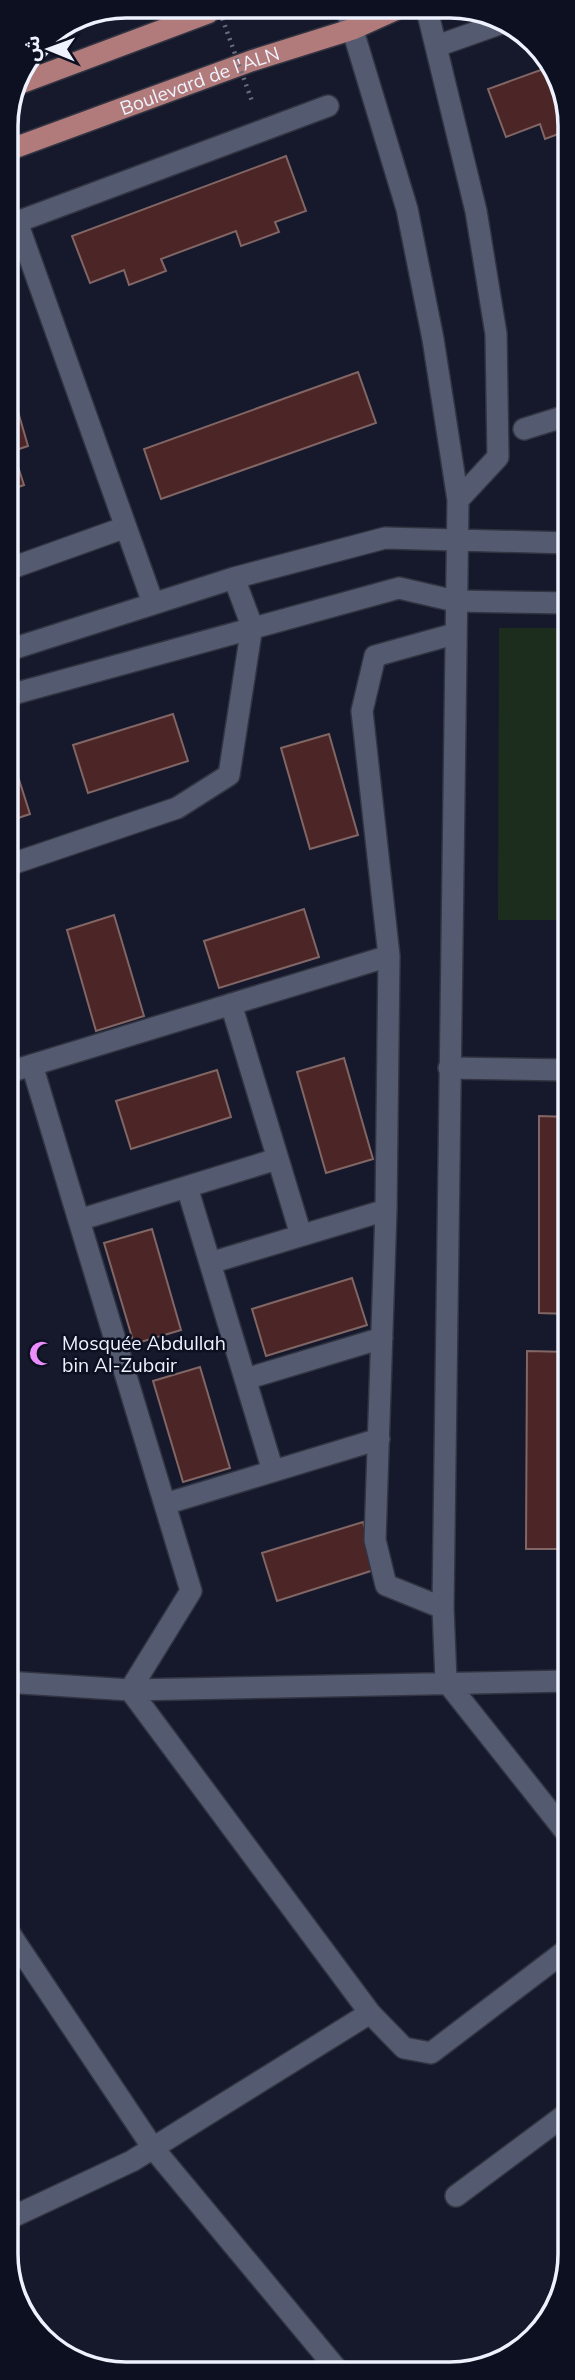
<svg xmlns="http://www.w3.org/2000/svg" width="575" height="2380" viewBox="0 0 575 2380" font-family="Mulish,'Noto Sans Arabic',sans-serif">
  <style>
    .green { fill: #1d2d1d }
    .building { fill: #4c2626; stroke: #816665; stroke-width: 2 }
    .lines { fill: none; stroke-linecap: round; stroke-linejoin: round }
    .minor-casing { stroke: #323442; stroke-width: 24 }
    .major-casing { stroke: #323442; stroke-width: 24 }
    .minor { stroke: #545b70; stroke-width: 21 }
    .major { stroke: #b27b7b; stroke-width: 21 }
    .path-bridge { stroke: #686c7c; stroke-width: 4.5; stroke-dasharray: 2 5; stroke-linecap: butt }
    .labels { text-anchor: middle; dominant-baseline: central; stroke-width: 5; stroke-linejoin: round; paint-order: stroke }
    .street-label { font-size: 19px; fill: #eef2ff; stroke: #0c1021 }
    .poi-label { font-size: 19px; fill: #eef2ff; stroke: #0c1021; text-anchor: start }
    .rim { fill: none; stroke: #eef2ff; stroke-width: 3.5 }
  </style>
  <rect width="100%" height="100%" fill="#15192b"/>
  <path class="green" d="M499,628H569V920H498Z"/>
  <path class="building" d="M549,67L569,109V130L545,139L540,124L506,137L488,89Z
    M286,156L306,211L275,222L279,232L241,246L236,231L161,259L166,271L129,285L124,270L90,283L72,236Z
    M358,372L376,423L161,499L144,449Z
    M17,408L28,446L13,451L24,485L6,491V412Z
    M173,714L188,761L88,793L73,745Z
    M329,734L358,835L310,849L281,748Z
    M15,767L30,814L6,822V770Z
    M304,909L319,957L219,988L204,941Z
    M114,915L144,1016L96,1031L67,930Z
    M344,1058L373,1159L326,1173L297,1072Z
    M217,1070L231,1117L131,1149L116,1101Z
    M539,1116L569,1117V1314L539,1313Z
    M152,1229L181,1330L134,1344L104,1243Z
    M352,1278L367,1325L266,1356L252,1309Z
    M527,1351L569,1352V1549H526Z
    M200,1367L230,1468L183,1482L153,1381Z
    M363,1522L377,1569L277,1601L262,1553Z"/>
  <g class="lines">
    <defs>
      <path id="minor" d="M427,10L476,211L496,334L498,457L458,500
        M347,11L407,209L433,339L458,500L443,1608L446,1681L569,1836
        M437,46L502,23
        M17,222L328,106
        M6,226L17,222L153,603
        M524,429L569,415
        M6,570L126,527
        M6,651L234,578L385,538L569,543
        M6,696L399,588L455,601L569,603
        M6,866L177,808L229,775L252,626L234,578
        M231,1004L301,1235
        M32,1065L191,1591L130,1690L370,2013L404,2048L431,2053L569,1948
        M449,1068L569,1070
        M6,1073L389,956
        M187,1187L273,1471
        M79,1220L277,1159
        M210,1263L386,1210
        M246,1379L382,1338
        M165,1504L379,1439
        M443,1608L386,1585L375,1540L386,1210L389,956L362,711L375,656L454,634
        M6,1682L130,1690L569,1681
        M6,1928L153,2148L340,2373
        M456,2196L569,2112
        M6,2220L132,2161L370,2013"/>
      <g id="major">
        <path d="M21,83L208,13"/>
        <path id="s1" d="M6,151L251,61L353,29L395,10"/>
      </g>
    </defs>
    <use href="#minor" class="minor-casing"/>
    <use href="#major" class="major-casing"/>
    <use href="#minor" class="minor"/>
    <use href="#major" class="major"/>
    <path class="path-bridge" d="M220,12L253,104"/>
  </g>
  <defs>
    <symbol id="mosque-bare" viewBox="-9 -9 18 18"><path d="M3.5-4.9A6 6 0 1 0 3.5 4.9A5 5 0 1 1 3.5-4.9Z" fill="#eb8dfc" stroke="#0c1021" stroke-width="2.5" paint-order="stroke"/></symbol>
  </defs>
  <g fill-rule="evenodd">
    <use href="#mosque-bare" x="24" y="1336" width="35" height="35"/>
  </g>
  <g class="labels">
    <g class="street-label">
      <text stroke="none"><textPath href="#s1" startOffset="206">Boulevard de l'ALN</textPath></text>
    </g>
    <g class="poi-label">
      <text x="62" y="1343">Mosquée Abdullah<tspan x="62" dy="22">bin Al-Zubair</tspan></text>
    </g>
  </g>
  <path d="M0 0H575V2380H0ZM126 18H450A108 108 0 0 1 558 126V2254A108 108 0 0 1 450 2362H126A108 108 0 0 1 18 2254V126A108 108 0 0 1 126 18Z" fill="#0c1021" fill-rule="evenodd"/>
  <path class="rim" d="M126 18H450A108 108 0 0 1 558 126V2254A108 108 0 0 1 450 2362H126A108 108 0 0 1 18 2254V126A108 108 0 0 1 126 18Z"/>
  <g transform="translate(49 49) rotate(271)" stroke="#0c1021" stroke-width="5" paint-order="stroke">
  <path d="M0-5L12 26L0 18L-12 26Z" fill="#eef2ff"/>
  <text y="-10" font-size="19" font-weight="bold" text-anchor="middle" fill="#eef2ff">ش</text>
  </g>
</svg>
